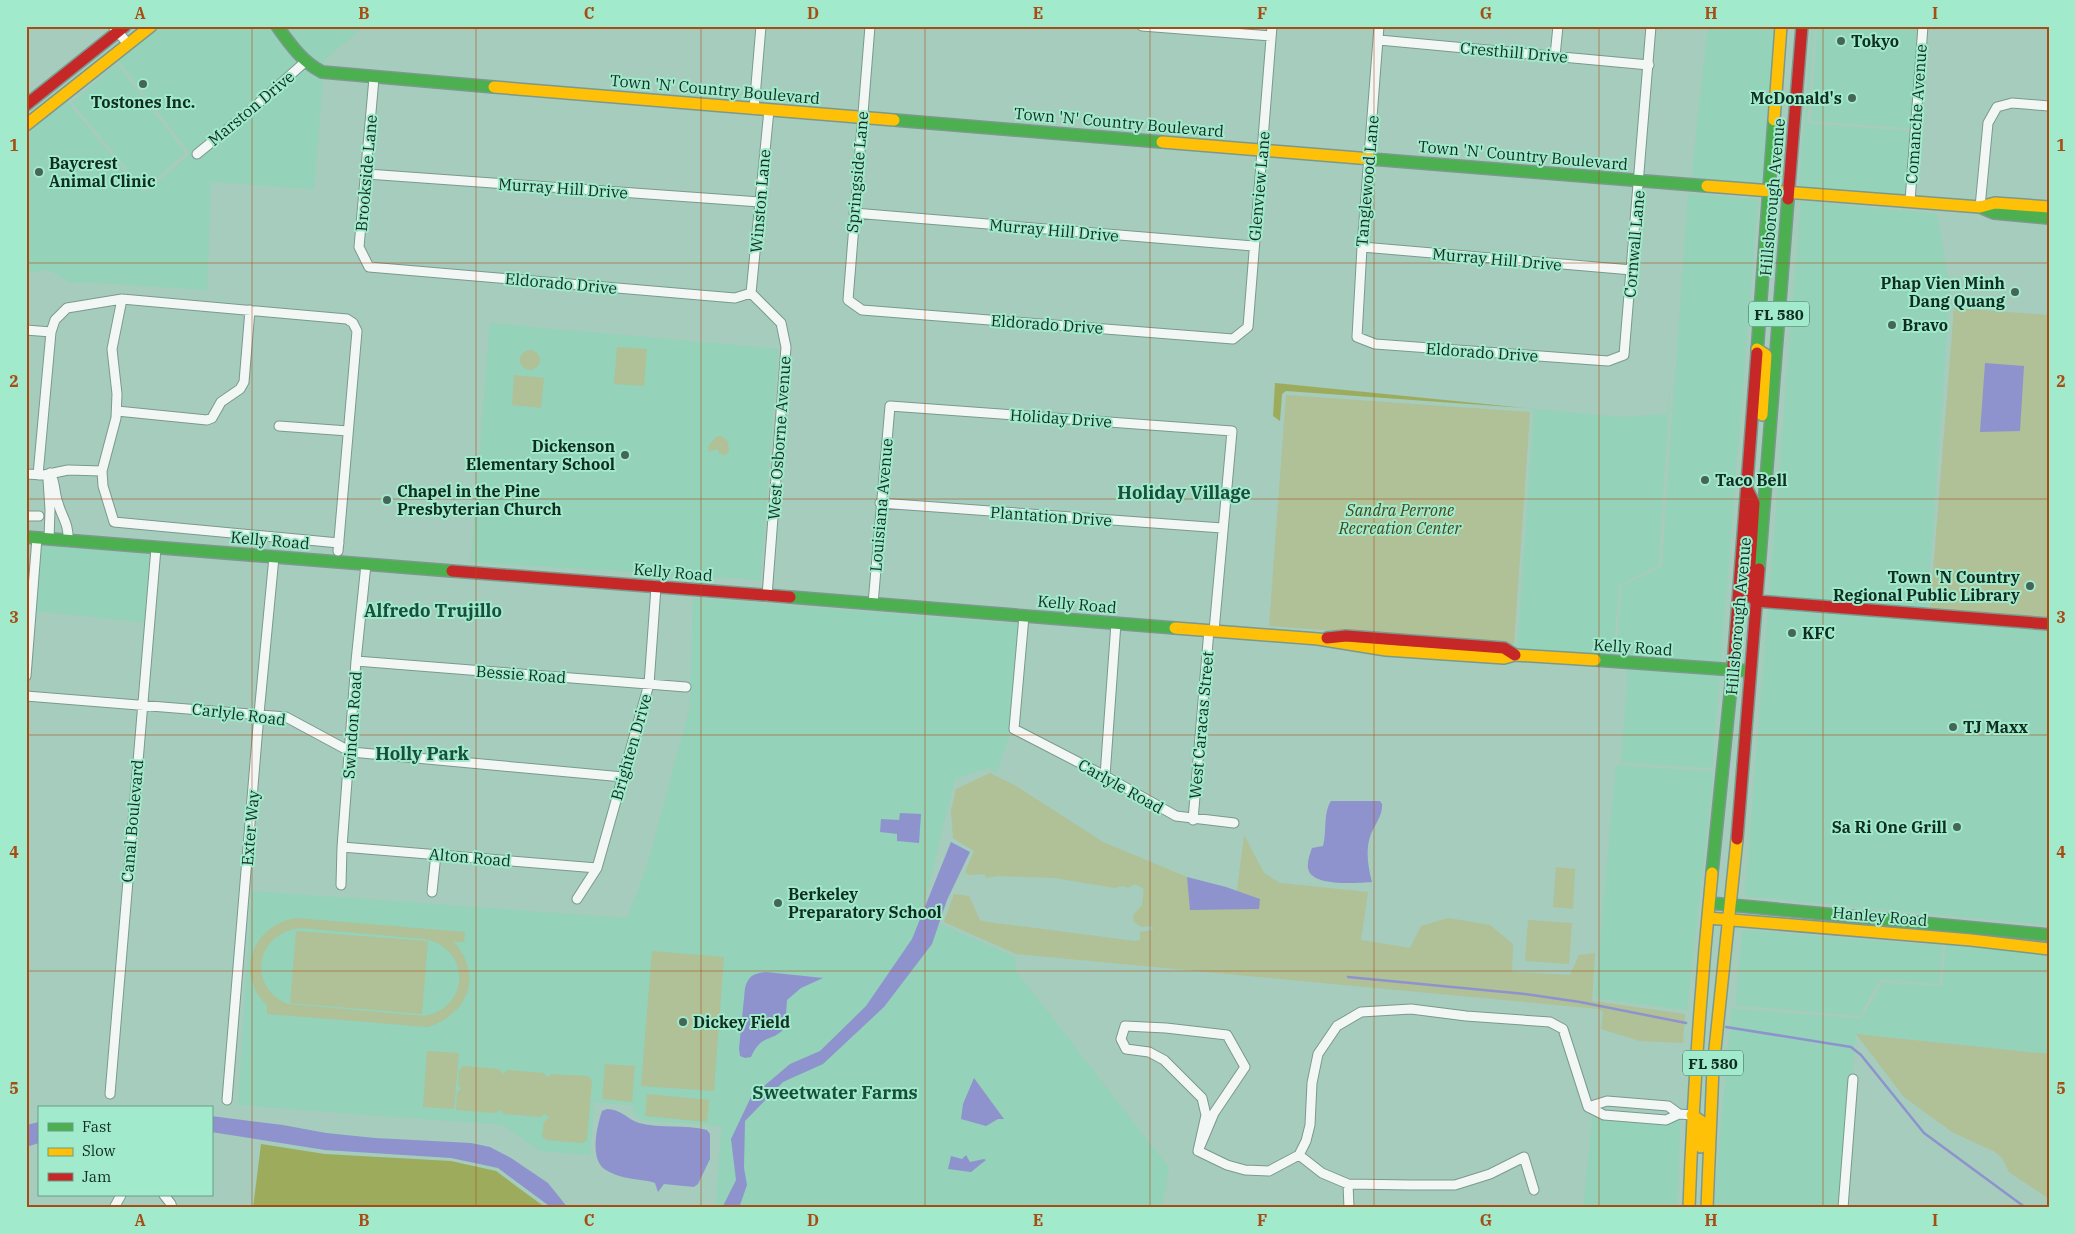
<svg xmlns="http://www.w3.org/2000/svg" width="2075" height="1234" viewBox="0 0 2075 1234" font-family="'IBM Plex Serif',serif">
  <style>
    .built { fill: #94d2b9; fill-rule: evenodd }
    .green { fill: #b0c097; fill-rule: evenodd }
    .forest { fill: #9dab5d }
    .water { fill: #8e93ce }
    .lines { fill: none; stroke-linecap: round; stroke-linejoin: round }
    .stream { stroke: #8e93ce; stroke-width: 2.5 }
    .street-casing { stroke: #7b998d; stroke-width: 11 }
    .fast-casing { stroke: #7b998d; stroke-width: 14 }
    .slow-casing { stroke: #7b998d; stroke-width: 14 }
    .jam-casing { stroke: #7b998d; stroke-width: 14 }
    .street { stroke: #f2f7f5; stroke-width: 9 }
    .fast { stroke: #4caf50; stroke-width: 11 }
    .slow { stroke: #ffc107; stroke-width: 11 }
    .jam { stroke: #c62828; stroke-width: 11 }
    .grid { fill: none; stroke: #a74c13; stroke-width: 1; stroke-opacity: 0.55 }
    .poi-dot { fill: #446558; stroke: #a2eacc; stroke-width: 2 }
    .labels { text-anchor: middle; dominant-baseline: central; stroke-width: 4; stroke-linejoin: round; paint-order: stroke }
    .shield { fill: #a2eacc; stroke: #3c6655; stroke-width: 1 }
    .shield-label { font-size: 15px; font-weight: bold; fill: #102d22 }
    .poi-label { font-size: 16px; font-weight: bold; fill: #102d22; stroke: #a2eacc; text-anchor: start }
    .street-label { font-size: 16px; fill: #102d22; stroke: #a2eacc }
    .park-label { font-size: 16px; font-style: italic; fill: #484618; stroke: #a2eacc }
    .neighbourhood-label { font-size: 18px; font-weight: bold; fill: #184f3c; stroke: #a2eacc }
    .neatline { fill: none; stroke: #a74c13; stroke-width: 2 }
    .grid-label { font-size: 16px; text-anchor: middle; font-weight: bold; fill: #a74c13 }
  </style>
  <rect width="100%" height="100%" fill="#a5ccbc"/>
  <path class="built" d="M158,26H271L299,62L248,107L190,154L196,160L254,113L305,68L323,77L314,189L211,182L207,290L99,283H71L49,270L26,273V131ZM115,61L120,62L189,152L188,156L146,192L141,191L68,103L69,99Z
    M282,26H365L324,60L323,68L308,59Z
    M1708,26H1776L1763,187L1691,181Z
    M1812,26H1814L1807,122L1811,124L1910,131L1906,196L1799,189Z
    M1818,26H1926L1913,128L1811,121Z
    M117,64L185,153L144,189L72,102Z
    M1688,194L1758,199L1712,768L1621,762L1628,675L1617,652L1622,586L1662,567Z
    M1801,201L1937,214L1950,290L1926,620L2049,631V925L1745,896Z
    M490,323L778,349L760,580L471,562Z
    M1671,373L1658,565L1619,585L1613,652L1615,657L1516,650L1513,648L1518,644L1534,413L1532,409L1525,408L1620,417L1667,414Z
    M41,543L150,551L144,622L36,611Z
    M693,598L1018,624L1010,734L996,773L989,768L955,778L921,916L1015,957L1016,971L1169,1168L1162,1208H715L722,1126L642,1120L634,1113L633,1105L594,1102L590,1155L540,1151L504,1125L238,1105L252,891L627,918L647,867L690,707Z
    M1616,765L1713,772L1687,1010L1595,998Z
    M1739,925L1970,944L2049,954V1054L1856,1034L1852,1075H1848L1838,1208H1714L1732,1006L1736,1009L1861,1019L1883,983L1942,986L1946,946L1945,943L1743,926L1739,928L1738,936Z
    M1742,930L1942,946L1939,984L1880,979L1859,1016L1736,1005Z
    M1593,1114L1603,1119L1665,1124L1680,1120L1677,1208H1583Z"/>
  <path class="green" d="M1954,308L2049,315V619L1930,610Z
    M617,347L647,349L644,386L614,384Z
    M520 360a10 10 0 1 1 20 0a10 10 0 1 1-20 0Z
    M514,375L544,378L541,408L512,405Z
    M1286,395L1530,412L1514,644L1269,626Z
    M717,436H722L728,442L729,452L726,455L720,454L717,449L708,452L709,445Z
    M990,773L1016,786L1103,842L1187,877L1191,910L1260,899L1237,891L1244,835L1264,873L1280,883L1368,892L1361,940L1410,948L1421,926L1448,918L1490,925L1513,944L1512,972L1570,975L1579,955L1595,953L1592,1001L1685,1014L1683,1043L1640,1041L1601,1029L1603,1012L1599,1009L1016,954L944,922L954,894L969,896L980,920L988,922L1135,941L1140,940V932L1153,930L1152,926L1141,927L1134,922L1133,916L1142,905L1144,889L1135,884L1128,888L1123,886L1115,888L1054,878L997,876L987,878L984,874L969,875L965,872L974,851L953,838L951,811L956,789Z
    M1556,867L1575,869L1573,909L1553,907Z
    M296,918L465,932L464,942H454C484,976 468,1014 428,1027L267,1014V1005C233,973 253,925 296,918ZM300,928L424,939C471,947 471,1008 424,1016L288,1004C246,987 256,933 300,928Z
    M1528,920L1572,923L1569,964L1525,961Z
    M296,931L428,941L422,1014L290,1003Z
    M652,951L724,957L714,1091L641,1086Z
    M1856,1034L2049,1054V1199L2009,1172L2002,1158L1995,1152L1952,1132L1904,1097Z
    M427,1051L459,1053L454,1109L423,1107Z
    M605,1064L635,1066L632,1102L602,1099Z
    M463,1066L499,1069L503,1074L508,1070L544,1073L548,1077L552,1074L588,1076L592,1081L587,1140L582,1143L546,1140L542,1136L544,1122L549,1118L545,1114L540,1117L504,1114L500,1110L495,1113L456,1110L457,1092L461,1089L458,1084L459,1070Z
    M647,1094L709,1100L707,1122L645,1116Z"/>
  <path class="forest" d="M1275,383L1525,408L1286,391L1282,394L1280,421L1273,416Z
    M261,1144L325,1154L451,1161L496,1171L546,1208H253Z"/>
  <path class="water" d="M1985,363L2024,366L2020,431L1980,432Z
    M1331,801H1380L1382,804C1383,815 1375,824 1371,834C1365,849 1368,867 1372,882C1357,883 1310,887 1308,868C1307,862 1310,854 1312,848L1323,846C1327,832 1323,813 1331,801Z
    M900,813L921,814L919,843L897,841V834L880,832L881,819L899,820Z
    M951,842L970,852L947,900L932,944L884,1007L823,1064L783,1082L745,1121L744,1168L747,1185L739,1208H722L736,1180L731,1139L751,1097L790,1064L820,1051L866,1006L912,939Z
    M1187,877L1226,887L1260,899L1259,909L1190,910Z
    M766,972L823,978L801,988L787,1000L785,1028C771,1043 762,1033 751,1057L745,1058L740,1056L739,1049L745,988C748,976 754,973 766,972Z
    M974,1078L1004,1119H998L986,1126L961,1119L963,1104Z
    M607,1109C621,1109 627,1119 639,1123C661,1129 685,1124 707,1130L710,1134V1159L698,1184L694,1187L664,1184L658,1192L655,1183C647,1180 638,1180 628,1178C621,1177 609,1173 603,1168C590,1156 597,1126 602,1111Z
    M211,1116L283,1125L326,1133L375,1138L471,1143L490,1147L511,1158L548,1183L568,1208H552L498,1168L451,1158L325,1150L211,1132Z
    M39,1122V1143L26,1147V1125Z
    M966,1155L970,1162L984,1159L986,1160L971,1172L948,1169L951,1156L962,1159Z"/>
  <g class="lines">
    <path class="stream" d="M1348,977L1525,994L1580,1002L1686,1023
      M1726,1027L1851,1047L1861,1055L1924,1133L2026,1208"/>
    <defs>
      <path id="street" d="M113,26L128,44
        M870,26L848,300L862,310L1233,339L1248,327L1272,26
        M1142,26L1271,36
        M1379,26L1362,247L1357,337L1375,344L1608,361L1624,355L1651,26
        M1379,40L1649,65
        M1555,56L1558,26
        M374,78L359,247L369,267L735,298L751,293
        M754,109L761,26
        M197,154L251,110L305,62
        M367,174L760,202
        M1910,201L1923,26
        M1980,207L1988,123L1997,107L2012,103L2049,106
        M854,213L1253,246
        M1362,247L1632,270
        M751,293L781,323L786,347L767,596
        M751,293L769,110
        M122,299L112,349L117,394L116,418L102,471L103,486L114,522L339,543
        M26,330L51,332
        M117,411L207,420L212,418L221,402L240,389L244,382L250,310
        M279,426L348,431
        M50,473C56,483 54,493 58,503C62,518 69,523 68,541
        M26,474L44,475L68,470L102,471
        M38,475L51,332L55,320L67,308L122,299L347,319L353,323L357,331L338,551
        M880,503L1222,528
        M26,516H39
        M49,539L50,510L48,479L50,473
        M873,604L890,406L1232,431L1214,631
        M1024,616L1014,729L1105,776L1176,816L1234,823
        M356,661L686,687
        M26,676L37,538
        M26,696L286,717L351,752L623,777
        M1105,776L1116,623
        M1193,820L1209,630
        M342,847L597,868
        M341,885L342,847L356,661L366,564
        M432,892L436,854
        M577,899L597,868L649,684L656,587
        M1125,1026L1166,1028L1227,1035L1245,1067L1214,1113L1198,1151L1206,1115L1202,1098L1164,1060L1149,1052L1126,1049L1121,1039Z
        M110,1094L156,548
        M227,1100L259,714L274,557
        M1588,1107L1607,1101L1668,1106L1679,1114
        M1198,1151L1227,1165L1245,1170L1269,1171L1299,1155L1306,1141L1310,1125L1312,1083L1318,1054L1337,1026L1361,1012L1411,1009L1466,1016L1550,1022L1563,1029L1588,1107L1604,1115L1666,1120L1679,1114L1692,1115
        M1299,1155L1322,1173L1348,1184L1411,1185H1455L1490,1174L1524,1157L1534,1190
        M1348,1184L1349,1208
        M164,1195L171,1204L172,1208
        M114,1208L121,1195
        M1843,1208L1853,1079"/>
      <path id="fast" d="M277,26C290,44 302,62 322,72L494,87
        M894,120L1162,142
        M1371,159L1707,186
        M1980,207L1994,213L2049,218
        M1757,353L1774,120
        M26,537L452,571
        M1759,569L1788,199
        M790,597L1175,628
        M1595,660L1750,671
        M1712,873L1733,666
        M1710,903L2049,935"/>
      <path id="slow" d="M494,87L894,120
        M1774,120L1781,26
        M26,125L151,26
        M1162,142L1371,159
        M1707,186L1980,207L1995,203L2049,207
        M1757,349L1766,355L1762,415
        M1175,628L1318,639L1386,650L1504,658L1515,655L1595,660
        M1708,918L1971,940L2049,949
        M1692,1115L1702,1122L1701,1147
        M1689,1208C1693,1096 1701,984 1712,873
        M1707,1208L1713,1068L1737,839"/>
      <path id="jam" d="M26,105L125,26
        M1788,199L1802,26
        M1747,489L1754,503L1748,594L1756,601
        M452,571L790,597
        M1756,601L2049,624
        M1327,638L1346,636L1504,648L1515,655
        M1733,666L1757,353
        M1737,839L1759,569"/>
    </defs>
    <use href="#street" class="street-casing"/>
    <use href="#fast" class="fast-casing"/>
    <use href="#slow" class="slow-casing"/>
    <use href="#jam" class="jam-casing"/>
    <use href="#street" class="street"/>
    <use href="#fast" class="fast"/>
    <use href="#slow" class="slow"/>
    <use href="#jam" class="jam"/>
  </g>
  <path class="grid" d="M252,26V1208M476,26V1208M701,26V1208M925,26V1208M1150,26V1208M1374,26V1208M1599,26V1208M1823,26V1208M26,263H2049M26,499H2049M26,735H2049M26,971H2049"/>
  <g class="poi-dot">
    <circle cx="1841" cy="41" r="5"/>
    <circle cx="143" cy="84" r="5"/>
    <circle cx="1852" cy="98" r="5"/>
    <circle cx="39" cy="172" r="5"/>
    <circle cx="2015" cy="292" r="5"/>
    <circle cx="1892" cy="325" r="5"/>
    <circle cx="625" cy="455" r="5"/>
    <circle cx="1705" cy="480" r="5"/>
    <circle cx="387" cy="500" r="5"/>
    <circle cx="2030" cy="586" r="5"/>
    <circle cx="1792" cy="633" r="5"/>
    <circle cx="1953" cy="727" r="5"/>
    <circle cx="1957" cy="827" r="5"/>
    <circle cx="778" cy="903" r="5"/>
    <circle cx="683" cy="1022" r="5"/>
  </g>
  <g class="labels">
    <g class="shield">
      <rect x="1749" y="301.5" width="60" height="25" rx="4"/>
      <rect x="1683" y="1050.5" width="60" height="25" rx="4"/>
    </g>
    <g class="shield-label">
      <text x="1779" y="314">FL 580</text>
      <text x="1713" y="1063">FL 580</text>
    </g>
    <g class="poi-label">
      <text x="1851" y="41">Tokyo</text>
      <text x="1842" y="98" text-anchor="end">McDonald's</text>
      <text x="143" y="102" text-anchor="middle">Tostones Inc.</text>
      <text x="49" y="163">Baycrest<tspan x="49" dy="18">Animal Clinic</tspan></text>
      <text x="2005" y="283" text-anchor="end">Phap Vien Minh<tspan x="2005" dy="18">Dang Quang</tspan></text>
      <text x="1902" y="325">Bravo</text>
      <text x="615" y="446" text-anchor="end">Dickenson<tspan x="615" dy="18">Elementary School</tspan></text>
      <text x="1715" y="480">Taco Bell</text>
      <text x="397" y="491">Chapel in the Pine<tspan x="397" dy="18">Presbyterian Church</tspan></text>
      <text x="2020" y="577" text-anchor="end">Town 'N Country<tspan x="2020" dy="18">Regional Public Library</tspan></text>
      <text x="1802" y="633">KFC</text>
      <text x="1963" y="727">TJ Maxx</text>
      <text x="1947" y="827" text-anchor="end">Sa Ri One Grill</text>
      <text x="788" y="894">Berkeley<tspan x="788" dy="18">Preparatory School</tspan></text>
      <text x="693" y="1022">Dickey Field</text>
    </g>
    <g class="street-label">
      <text transform="translate(1514 52) rotate(5)">Cresthill Drive</text>
      <text transform="translate(715 89) rotate(5)">Town 'N' Country Boulevard</text>
      <text transform="translate(251 108) rotate(-40)">Marston Drive</text>
      <text transform="translate(1916 114) rotate(-86)">Comanche Avenue</text>
      <text transform="translate(1119 122) rotate(5)">Town 'N' Country Boulevard</text>
      <text transform="translate(1523 155) rotate(5)">Town 'N' Country Boulevard</text>
      <text transform="translate(857 172) rotate(-85)">Springside Lane</text>
      <text transform="translate(366 173) rotate(-85)">Brookside Lane</text>
      <text transform="translate(1367 181) rotate(-85)">Tanglewood Lane</text>
      <text transform="translate(1259 186) rotate(-85)">Glenview Lane</text>
      <text transform="translate(563 188) rotate(4)">Murray Hill Drive</text>
      <text transform="translate(1772 197) rotate(-85)">Hillsborough Avenue</text>
      <text transform="translate(760 201) rotate(-85)">Winston Lane</text>
      <text transform="translate(1054 230) rotate(5)">Murray Hill Drive</text>
      <text transform="translate(1634 244) rotate(-85)">Cornwall Lane</text>
      <text transform="translate(1497 259) rotate(5)">Murray Hill Drive</text>
      <text transform="translate(561 283) rotate(5)">Eldorado Drive</text>
      <text transform="translate(1047 324) rotate(4)">Eldorado Drive</text>
      <text transform="translate(1482 352) rotate(4)">Eldorado Drive</text>
      <text transform="translate(1061 418) rotate(4)">Holiday Drive</text>
      <text transform="translate(779 438) rotate(-86)">West Osborne Avenue</text>
      <text transform="translate(881 505) rotate(-85)">Louisiana Avenue</text>
      <text transform="translate(1051 516) rotate(4)">Plantation Drive</text>
      <text transform="translate(270 540) rotate(5)">Kelly Road</text>
      <text transform="translate(673 572) rotate(5)">Kelly Road</text>
      <text transform="translate(1077 604) rotate(5)">Kelly Road</text>
      <text transform="translate(1738 616) rotate(-85)">Hillsborough Avenue</text>
      <text transform="translate(1633 647) rotate(4)">Kelly Road</text>
      <text transform="translate(521 674) rotate(4)">Bessie Road</text>
      <text transform="translate(239 714) rotate(7)">Carlyle Road</text>
      <text transform="translate(352 725) rotate(-86)">Swindon Road</text>
      <text transform="translate(1201 725) rotate(-85)">West Caracas Street</text>
      <text transform="translate(631 747) rotate(-74)">Brighten Drive</text>
      <text transform="translate(1121 786) rotate(29)">Carlyle Road</text>
      <text transform="translate(132 821) rotate(-85)">Canal Boulevard</text>
      <text transform="translate(250 828) rotate(-85)">Exter Way</text>
      <text transform="translate(470 857) rotate(5)">Alton Road</text>
      <text transform="translate(1880 916) rotate(5)">Hanley Road</text>
    </g>
    <g class="park-label">
      <text x="1400" y="510">Sandra Perrone<tspan x="1400" dy="18">Recreation Center</tspan></text>
    </g>
    <g class="neighbourhood-label">
      <text x="1184" y="492">Holiday Village</text>
      <text x="433" y="610">Alfredo Trujillo</text>
      <text x="422" y="753">Holly Park</text>
      <text x="835" y="1092">Sweetwater Farms</text>
    </g>
  </g>
  <rect width="2075" height="1234" fill="none" stroke="#a2eacc" stroke-width="55"/>
  <rect x="38" y="1106" width="175" height="90" fill="#a2eacc" stroke="#689e88"/>
  <rect x="48" y="1123" width="25" height="8" fill="#4caf50" stroke="#689e88"/>
  <text x="82" y="1132" font-size="15" fill="#102d22">Fast</text>
  <rect x="48" y="1148" width="25" height="8" fill="#ffc107" stroke="#689e88"/>
  <text x="82" y="1156" font-size="15" fill="#102d22">Slow</text>
  <rect x="48" y="1173" width="25" height="8" fill="#c62828" stroke="#689e88"/>
  <text x="82" y="1182" font-size="15" fill="#102d22">Jam</text>
  <rect x="28" y="28" width="2020" height="1178" class="neatline"/>
  <g class="grid-label">
    <text x="140" y="19">A</text>
    <text x="364" y="19">B</text>
    <text x="589" y="19">C</text>
    <text x="813" y="19">D</text>
    <text x="1038" y="19">E</text>
    <text x="1262" y="19">F</text>
    <text x="1486" y="19">G</text>
    <text x="1711" y="19">H</text>
    <text x="1935" y="19">I</text>
    <text x="14" y="151">1</text>
    <text x="2061" y="151">1</text>
    <text x="14" y="387">2</text>
    <text x="2061" y="387">2</text>
    <text x="14" y="623">3</text>
    <text x="2061" y="623">3</text>
    <text x="14" y="858">4</text>
    <text x="2061" y="858">4</text>
    <text x="14" y="1094">5</text>
    <text x="2061" y="1094">5</text>
    <text x="140" y="1226">A</text>
    <text x="364" y="1226">B</text>
    <text x="589" y="1226">C</text>
    <text x="813" y="1226">D</text>
    <text x="1038" y="1226">E</text>
    <text x="1262" y="1226">F</text>
    <text x="1486" y="1226">G</text>
    <text x="1711" y="1226">H</text>
    <text x="1935" y="1226">I</text>
  </g>
</svg>
